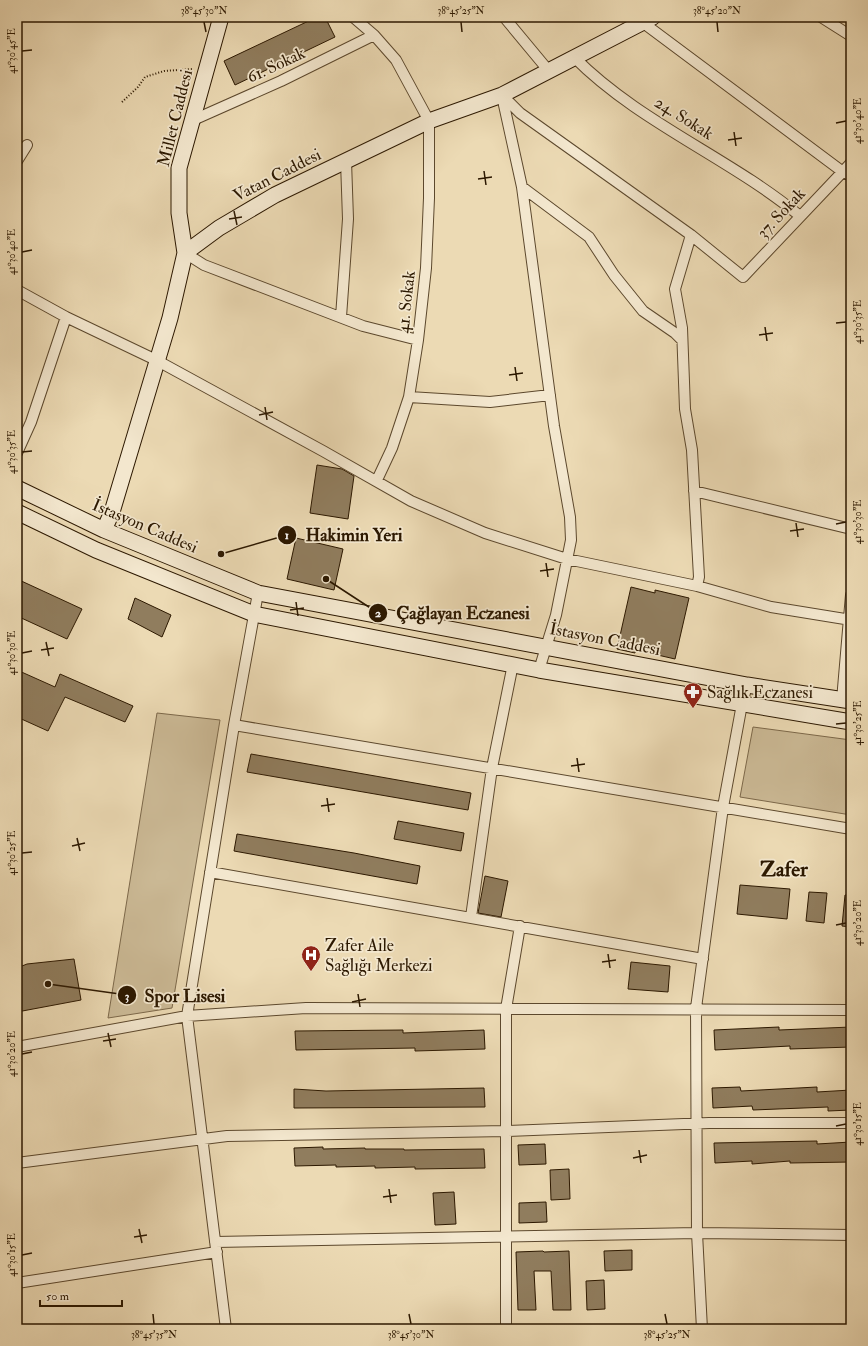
<svg xmlns="http://www.w3.org/2000/svg" width="868" height="1346" viewBox="0 0 868 1346" font-family="'IM FELL Double Pica',serif">
  <style>
    .green { fill: #cbb995; stroke: #7c684a }
    .building { fill: #907d5e; stroke: #2c1800 }
    .lines { fill: none; stroke-linecap: round; stroke-linejoin: round }
    .street-casing { stroke: #5c482d; stroke-width: 12 }
    .secondary-casing { stroke: #2c1800; stroke-width: 17 }
    .path { stroke: #2c1800; stroke-width: 2; stroke-dasharray: 1 2; stroke-linecap: butt }
    .street { stroke: #f3e7ce; stroke-width: 10 }
    .secondary { stroke: #f3e7ce; stroke-width: 15 }
    .ticks { fill: none; stroke: #2c1800; stroke-width: 1.5 }
    .labels { text-anchor: middle; dominant-baseline: central; stroke-width: 3.5; stroke-linejoin: round; paint-order: stroke }
    .street-label { font-size: 17px; fill: #2c1800; stroke: #f3e7ce }
    .poi-label { font-size: 17px; fill: #2c1800; stroke: #f3e7ce; text-anchor: start }
    .district-label { font-size: 21px; font-weight: bold; fill: #2c1800; stroke: #f3e7ce }
    .leader { fill: none; stroke: #2c1800; stroke-width: 1.5 }
    .callout-dot { fill: #2c1800; stroke: #f3e7ce; stroke-width: 1.5 }
    .mark-label { font-size: 12px; text-anchor: middle; font-weight: bold; fill: #fff }
    .callout-label { font-size: 18px; text-anchor: middle; font-weight: bold; fill: #2c1800; stroke: #f3e7ce; stroke-width: 3.5; stroke-linejoin: round; paint-order: stroke }
    .neatline { fill: none; stroke: #2c1800; stroke-width: 1.5 }
    .ticks-label { font-size: 10px; text-anchor: middle; fill: #2c1800 }
  </style>
  <rect width="100%" height="100%" fill="#ecdab4"/>
  <filter id="stains"><feTurbulence type="fractalNoise" baseFrequency=".005" numOctaves="4"/><feColorMatrix values="0 0 0 0 .2 0 0 0 0 .09 0 0 0 0 .02 0 0 0 .5 -.17"/></filter>
  <radialGradient id="worn" r=".72"><stop offset=".6" stop-color="#630" stop-opacity="0"/><stop offset="1" stop-color="#630" stop-opacity=".3"/></radialGradient>
  <path class="green" d="M157,713L220,720L172,1008L108,1018Z
    M753,727L851,740V815L740,797Z"/>
  <path class="building" d="M317,17H325L335,37L235,85L224,61Z
    M317,465L342,469L354,476L348,519L310,513Z
    M296,538L343,549L334,590L287,579Z
    M17,579L82,609L67,639L17,616Z
    M631,587L655,593V590L689,598L675,659L636,650L635,653L617,649Z
    M135,598L171,615L162,637L128,619Z
    M17,670L55,687L60,674L133,706L125,722L65,697L48,731L17,717Z
    M251,754L471,793L468,810L247,772Z
    M398,821L464,833L461,851L394,839Z
    M237,834L354,853L420,866L417,884L234,851Z
    M485,876L508,881L501,917L478,913Z
    M740,885L790,889L787,919L737,914Z
    M809,892L827,893L824,923L806,921Z
    M845,895H851V927L842,926Z
    M74,959L81,1000L17,1012V968L27,964Z
    M631,962L670,966L668,992L628,989Z
    M779,1027V1030L851,1027V1047L790,1049V1046L715,1050L714,1030Z
    M403,1030V1033L484,1030L485,1049L415,1051V1048L296,1050L295,1031Z
    M740,1087L741,1091L817,1087V1092L851,1090V1110L828,1111V1107L753,1110L752,1106L713,1108L712,1088Z
    M484,1088L485,1107L294,1108V1089L326,1091Z
    M817,1141V1144L851,1142V1162L790,1163V1161L752,1164V1161L715,1163L714,1143Z
    M545,1144L546,1164L519,1165L518,1145Z
    M323,1147V1149L365,1148V1149H404V1150L484,1149L485,1168L415,1169V1167L375,1168V1166L336,1167V1165L295,1166L294,1148Z
    M569,1169L570,1199L551,1200L550,1170Z
    M454,1192L456,1224L435,1225L433,1193Z
    M546,1202L547,1222L519,1223V1203Z
    M632,1250V1270L605,1271L604,1251Z
    M543,1251L544,1252L569,1251L571,1310H553L551,1271H534L536,1310H518L516,1252Z
    M604,1280L605,1309L587,1310L586,1281Z"/>
  <g class="lines">
    <defs>
      <path id="street" d="M353,17L374,35L396,60L429,121V198L426,268L418,340L409,397L392,448L377,480
        M504,17L548,70
        M821,17L851,36
        M641,18L642,22L839,169L851,176
        M574,57C638,122 730,158 800,216
        M502,95L520,113L691,235L675,289L682,328L685,409L692,450L699,577L697,586
        M502,96L522,187L554,426L570,517L571,540L556,615L539,670
        M191,121L281,81L374,35
        M17,161L27,145
        M522,187L589,237L614,275L643,311L675,333L682,340
        M691,235L743,277L851,163
        M185,253L204,265L363,326L418,340
        M17,290L66,317L156,360L323,451L411,501L485,533L567,559L697,586L771,607L851,620
        M341,317L348,219L346,161
        M409,397L490,402L550,395
        M17,453L31,422L66,317
        M694,491L851,529
        M258,593L234,725L187,1016L306,1008L851,1010
        M842,700L851,595
        M234,725L851,829
        M210,872L703,959
        M471,917L492,768L513,664
        M17,1047L187,1016L226,1329
        M17,1163L227,1136L506,1131L709,1123H851
        M215,1242L697,1233L851,1235
        M17,1283L217,1252
        M506,1329V1009L520,926
        M702,1329L697,1233L696,1008L723,807L742,704L747,685"/>
      <path id="secondary" d="M185,253L179,213V168L221,17
        M17,488L104,530L258,593L747,685L851,701
        M17,512L96,550L254,614L539,670L851,722
        M104,530L112,512L170,318L185,253L219,228L275,195L429,121L502,95L653,17"/>
    </defs>
    <use href="#street" class="street-casing"/>
    <use href="#secondary" class="secondary-casing"/>
    <path class="path" d="M122,102L138,87L145,77L164,71L193,69"/>
    <use href="#street" class="street"/>
    <use href="#secondary" class="secondary"/>
  </g>
  <path class="ticks" d="M204,22L206,32M461,22L462,32M717,22L718,32M22,51L32,50M836,123L846,121M734,132L736,146M728,140L742,138M484,171L486,185M478,179L492,177M234,211L237,225M229,219L242,217M22,252L32,250M836,323L846,322M765,327L767,341M759,335L773,333M515,367L517,381M509,375L523,373M265,407L267,420M259,415L273,412M22,452L32,451M796,523L798,537M836,524L846,522M790,531L804,529M546,563L548,577M540,571L554,569M296,602L298,616M290,610L304,608M46,642L49,656M41,650L54,648M22,653L32,651M836,724L846,723M577,758L579,772M571,766L585,764M327,798L329,812M321,806L335,804M77,838L80,851M72,846L85,843M22,853L32,852M836,925L846,923M608,954L610,968M602,962L616,960M358,994L360,1007M352,1002L366,999M108,1033L111,1047M103,1041L116,1039M22,1054L32,1052M836,1126L846,1124M639,1150L641,1163M633,1158L647,1155M389,1189L391,1203M383,1197L397,1195M139,1229L142,1243M134,1237L147,1235M22,1255L32,1253M153,1314L154,1324M409,1314L411,1324M665,1314L667,1324"/>
  <defs>
    <symbol id="pharmacy-pin" viewBox="-11 -11 22 30"><path d="M0 17L-7.5 6A9.5 9.5 0 1 1 7.5 6Z" fill="#8f2418" stroke="#f3e7ce"/><path d="M-2-6h4v4h4v4h-4v4h-4v-4h-4v-4h4Z" fill="#fff"/></symbol>
    <symbol id="hospital-pin" viewBox="-11 -11 22 30"><path d="M0 17L-7.5 6A9.5 9.5 0 1 1 7.5 6Z" fill="#8f2418" stroke="#f3e7ce"/><path d="M-5-5h3v3.5h4V-5h3V5h-3V1.5h-4V5h-3Z" fill="#fff"/></symbol>
  </defs>
  <g fill-rule="evenodd">
    <use href="#pharmacy-pin" x="682" y="681" width="22" height="30"/>
    <use href="#hospital-pin" x="300" y="944" width="22" height="30"/>
  </g>
  <g class="labels">
    <g class="street-label">
      <text transform="translate(276 65) rotate(-25)">61. Sokak</text>
      <text transform="translate(175 118) rotate(-76)">Millet Caddesi</text>
      <text transform="translate(684 118) rotate(32)">24. Sokak</text>
      <text transform="translate(277 175) rotate(-27)">Vatan Caddesi</text>
      <text transform="translate(781 213) rotate(-47)">37. Sokak</text>
      <text transform="translate(406 302) rotate(-84)">41. Sokak</text>
      <text transform="translate(145 526) rotate(23)">İstasyon Caddesi</text>
      <text transform="translate(605 639) rotate(11)">İstasyon Caddesi</text>
    </g>
    <g class="poi-label">
      <text x="707" y="692">Sağlık Eczanesi</text>
      <text x="325" y="945">Zafer Aile<tspan x="325" dy="20">Sağlığı Merkezi</tspan></text>
    </g>
    <g class="district-label">
      <text x="784" y="869">Zafer</text>
    </g>
  </g>
  <path class="leader" d="M221 554L287 535M326 579L378 613M48 984L127 995"/>
  <g class="callout-dot">
    <circle cx="221" cy="554" r="4"/>
    <circle cx="326" cy="579" r="4"/>
    <circle cx="48" cy="984" r="4"/>
    <circle cx="287" cy="535" r="10"/>
    <circle cx="378" cy="613" r="10"/>
    <circle cx="127" cy="995" r="10"/>
  </g>
  <g class="mark-label">
    <text x="287" y="539">1</text>
    <text x="378" y="617">2</text>
    <text x="127" y="1000">3</text>
  </g>
  <g class="callout-label">
    <text x="354" y="541">Hakimin Yeri</text>
    <text x="463" y="619">Çağlayan Eczanesi</text>
    <text x="185" y="1002">Spor Lisesi</text>
  </g>
  <rect width="868" height="1346" fill="none" stroke="#ecdab4" stroke-width="44"/>
  <path d="M40 1300v6h82v-6" fill="none" stroke="#2c1800" stroke-width="2"/>
  <text x="46" y="1300" font-size="12" fill="#2c1800" stroke="#f3e7ce" stroke-width="3" paint-order="stroke">50 m</text>
  <rect x="22" y="22" width="824" height="1302" class="neatline"/>
  <g class="ticks-label">
    <text x="204" y="14">38°45'30"N</text>
    <text x="461" y="14">38°45'25"N</text>
    <text x="717" y="14">38°45'20"N</text>
    <text transform="translate(11 51) rotate(-90)" y="4">41°30'45"E</text>
    <text transform="translate(857 121) rotate(-90)" y="4">41°30'40"E</text>
    <text transform="translate(11 252) rotate(-90)" y="4">41°30'40"E</text>
    <text transform="translate(857 322) rotate(-90)" y="4">41°30'35"E</text>
    <text transform="translate(11 452) rotate(-90)" y="4">41°30'35"E</text>
    <text transform="translate(857 522) rotate(-90)" y="4">41°30'30"E</text>
    <text transform="translate(11 653) rotate(-90)" y="4">41°30'30"E</text>
    <text transform="translate(857 723) rotate(-90)" y="4">41°30'25"E</text>
    <text transform="translate(11 853) rotate(-90)" y="4">41°30'25"E</text>
    <text transform="translate(857 923) rotate(-90)" y="4">41°30'20"E</text>
    <text transform="translate(11 1054) rotate(-90)" y="4">41°30'20"E</text>
    <text transform="translate(857 1124) rotate(-90)" y="4">41°30'15"E</text>
    <text transform="translate(11 1255) rotate(-90)" y="4">41°30'15"E</text>
    <text x="154" y="1338">38°45'35"N</text>
    <text x="411" y="1338">38°45'30"N</text>
    <text x="667" y="1338">38°45'25"N</text>
  </g>
  <rect width="100%" height="100%" filter="url(#stains)"/>
  <rect width="100%" height="100%" fill="url(#worn)"/>
</svg>
